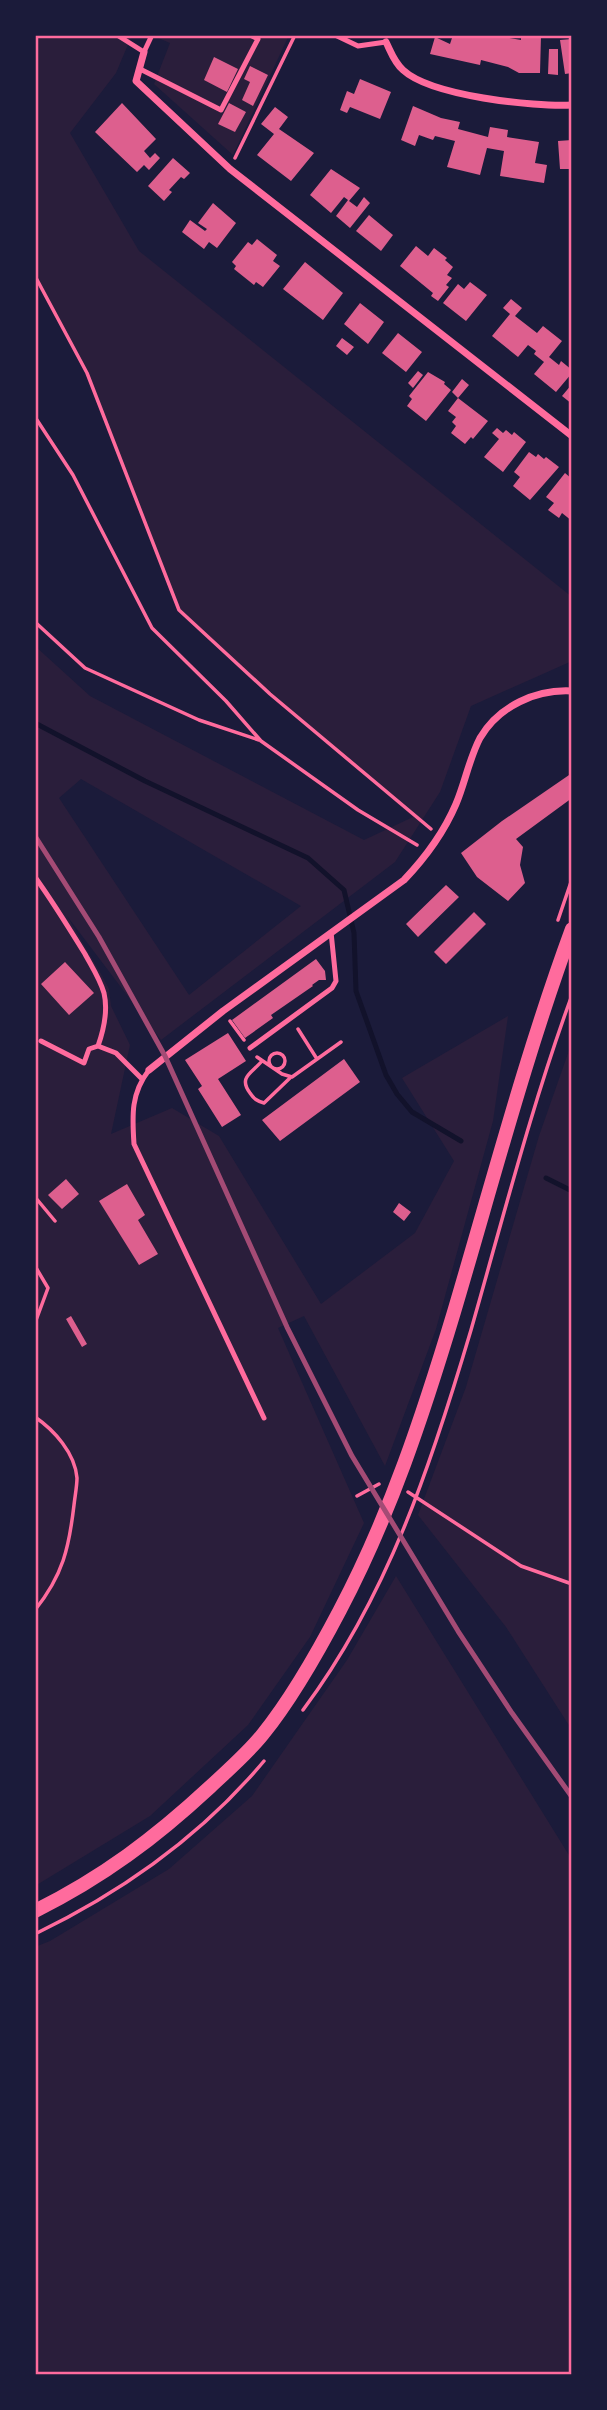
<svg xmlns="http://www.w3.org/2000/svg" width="607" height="2410" viewBox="0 0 607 2410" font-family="'PT Serif',serif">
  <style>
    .green { fill: #2a1e3b; fill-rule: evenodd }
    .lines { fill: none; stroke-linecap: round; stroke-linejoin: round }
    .stream { stroke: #12122b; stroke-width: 5 }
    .building { fill: #dd5f8e }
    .path { stroke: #ff6b9d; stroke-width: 3.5 }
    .service { stroke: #ff6b9d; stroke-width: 5 }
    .minor { stroke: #ff6b9d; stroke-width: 7 }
    .secondary { stroke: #ff6b9d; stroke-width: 14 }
    .rail { stroke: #a44b75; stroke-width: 5 }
    .neatline { fill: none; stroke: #ff6b9d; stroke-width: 2.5 }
  </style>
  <rect width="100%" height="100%" fill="#1b1b3a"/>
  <path class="green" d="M35,35H132L116,73L70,133L139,251L572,597V661L471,706L440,792L395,862L161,1040L67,916L101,974L109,989L111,1006L130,1045L111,1134L172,1108L219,1136L321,1304L415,1233L454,1161L402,1078L508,1016L493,1121L436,1329L385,1466L304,1316L278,1328L364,1523L310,1637L248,1725L150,1816L35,1886V646L90,696L364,840L413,817L270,694L179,610L87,373L35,276ZM81,779L301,906L189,995L59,798Z
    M151,35H289L233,155L154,84L170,43Z
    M572,1042V1730L506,1627L418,1515L466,1387L539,1136Z
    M396,1576L572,1860V2375H35V1947L50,1941L169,1869L252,1796L347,1660Z"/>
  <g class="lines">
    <path class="stream" d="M35,723L145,781L308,858L344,890L354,933L356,991L386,1075L397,1094L412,1112L461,1141
      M546,1178L572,1191"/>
  </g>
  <path class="building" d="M453,35H491L521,40V35H541L540,73H519L508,67L481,60L480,65L430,54L435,37L450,44Z
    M572,39V73L565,74L560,40Z
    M549,49H558V75L548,74Z
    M214,57L238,69L227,92L204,80Z
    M250,66L268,75L253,106L242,100L250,82L244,79Z
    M360,79L391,92L380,119L350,107L347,113L340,110L347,91L354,94Z
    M122,103L156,139L144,151L150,158L155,153L160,158L149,170L144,165L137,172L95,132Z
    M229,103L246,112L235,132L218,124Z
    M413,106L441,118L460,122L458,129L488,137L490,127L508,130L507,137L539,142L535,163L547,165L544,183L500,176L504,151L487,148L480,175L447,167L455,141L435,136L433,140L419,135L415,146L401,140Z
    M275,107L288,117L279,129L314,153L291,181L257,155L274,134L261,124Z
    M572,140V169H560L558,141Z
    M173,158L190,173L184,179L181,177L169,190L172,192L164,201L148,186Z
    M331,169L360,188L349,201L357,207L364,197L370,203L350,228L336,216L348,200L344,197L331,213L310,195Z
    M213,203L236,223L217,248L209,242L204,249L182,232L190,220L205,231L207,229L198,223Z
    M369,215L393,235L381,251L356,231Z
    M257,239L277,255L273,261L280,266L263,287L256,282L254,285L234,269L236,266L232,262L248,242L252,245Z
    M416,246L428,256L434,248L447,258L445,260L453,267L447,275L452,278L446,285L449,287L438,301L431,296L433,293L400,266Z
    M305,262L343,293L323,320L283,289Z
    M470,282L487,295L466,321L443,303L458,284L464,289Z
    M511,299L522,308L515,316L537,333L543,326L562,341L549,357L559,365L561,361L572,370V373L556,392L534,374L544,362L534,354L536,351L528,345L518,357L492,336L510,314L503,308Z
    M360,303L384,322L368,344L344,324Z
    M398,333L422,352L406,372L382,353Z
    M342,338L354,347L347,355L336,346Z
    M418,371L423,375L413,388L408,383Z
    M428,372L445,382L444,384L451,390L426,421L407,406L412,399L409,396Z
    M462,379L469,385L458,398L452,392Z
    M572,384V404L562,396Z
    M458,398L488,421L473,439L471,437L465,444L451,433L456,426L452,422L456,417L448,411Z
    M497,428L503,433L506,430L512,435L514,432L526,442L503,472L484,457L499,439L492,433Z
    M529,452L536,457L538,454L544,459L546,457L559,467L530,500L513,486L520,477L514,472Z
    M565,473L572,479V521L562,513L559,518L548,510L554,503L546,497Z
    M572,773V798L516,839L523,847L520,865L525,883L508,901L477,877L461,853L502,821Z
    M446,885L459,897L418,937L406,924Z
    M474,912L486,924L446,964L434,952Z
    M316,959L325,971L326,980H319L312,985L313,986L271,1015L273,1018L245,1038L232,1020Z
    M65,962L94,993L69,1015L41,984Z
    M228,1033L246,1061L218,1079L241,1115L222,1127L198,1089L202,1086L185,1060Z
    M344,1059L360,1082L280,1141L262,1120Z
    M66,1179L79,1194L62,1209L48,1195Z
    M127,1184L145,1215L138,1220L158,1254L139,1265L99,1201Z
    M399,1203L411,1212L404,1221L393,1212Z
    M71,1316L87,1344L82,1347L66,1319Z"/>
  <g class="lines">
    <path class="path" d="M235,158L295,35
      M35,276L87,373L179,610L270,694L431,829
      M35,417L73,475L152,628L226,701L261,741L358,810L417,845
      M35,622L85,668L199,720L259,740
      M558,920L572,879
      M230,1021L244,1040
      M298,1029L317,1059
      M269 1061a8 8 0 1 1 16 0a8 8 0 1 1-16 0Z
      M257,1057L282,1074L292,1077L341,1042
      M262,1061C252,1073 238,1077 250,1093C254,1099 257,1101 264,1103L291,1077
      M35,1197L55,1221
      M35,1266L48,1288L35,1323
      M35,1417C54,1430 75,1453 77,1478C77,1486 75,1496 74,1505C69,1548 63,1575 35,1610
      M408,1492L521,1566L572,1584
      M357,1496L379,1484
      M303,1710C388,1596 431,1465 471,1330C503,1218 532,1104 572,995
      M35,1934C122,1892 202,1835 264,1761"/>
    <path class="service" d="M117,35L144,52L152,35
      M335,35L358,46L386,42
      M140,69L221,110L258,39L250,35
      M35,877C53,902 69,928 85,954C92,967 100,979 104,993C108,1010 104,1029 98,1046L89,1049L84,1063L41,1041
      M98,1046L116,1053L142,1079
      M250,1048L332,988L336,981L331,932
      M149,1070C131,1093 132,1115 134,1144L264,1418"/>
    <path class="minor" d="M386,42C391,52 394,62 403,70C431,96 533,107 572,105
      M144,52L136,81L230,169L572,436
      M149,1070L223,1011L404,880C425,858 444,832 456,804C465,783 469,759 480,738C499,706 536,689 572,691"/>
    <path class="secondary" d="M35,1911C103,1877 155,1838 210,1787C228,1770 248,1753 263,1734C293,1697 318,1652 340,1610C390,1515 423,1415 454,1312C492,1184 526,1054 572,929"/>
    <path class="rail" d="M35,836L99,937L165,1056L287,1327L352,1456L458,1631L512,1713L572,1797"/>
  </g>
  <rect width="607" height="2410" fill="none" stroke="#1b1b3a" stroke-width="74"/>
  <rect x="37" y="37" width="533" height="2336" class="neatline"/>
</svg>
